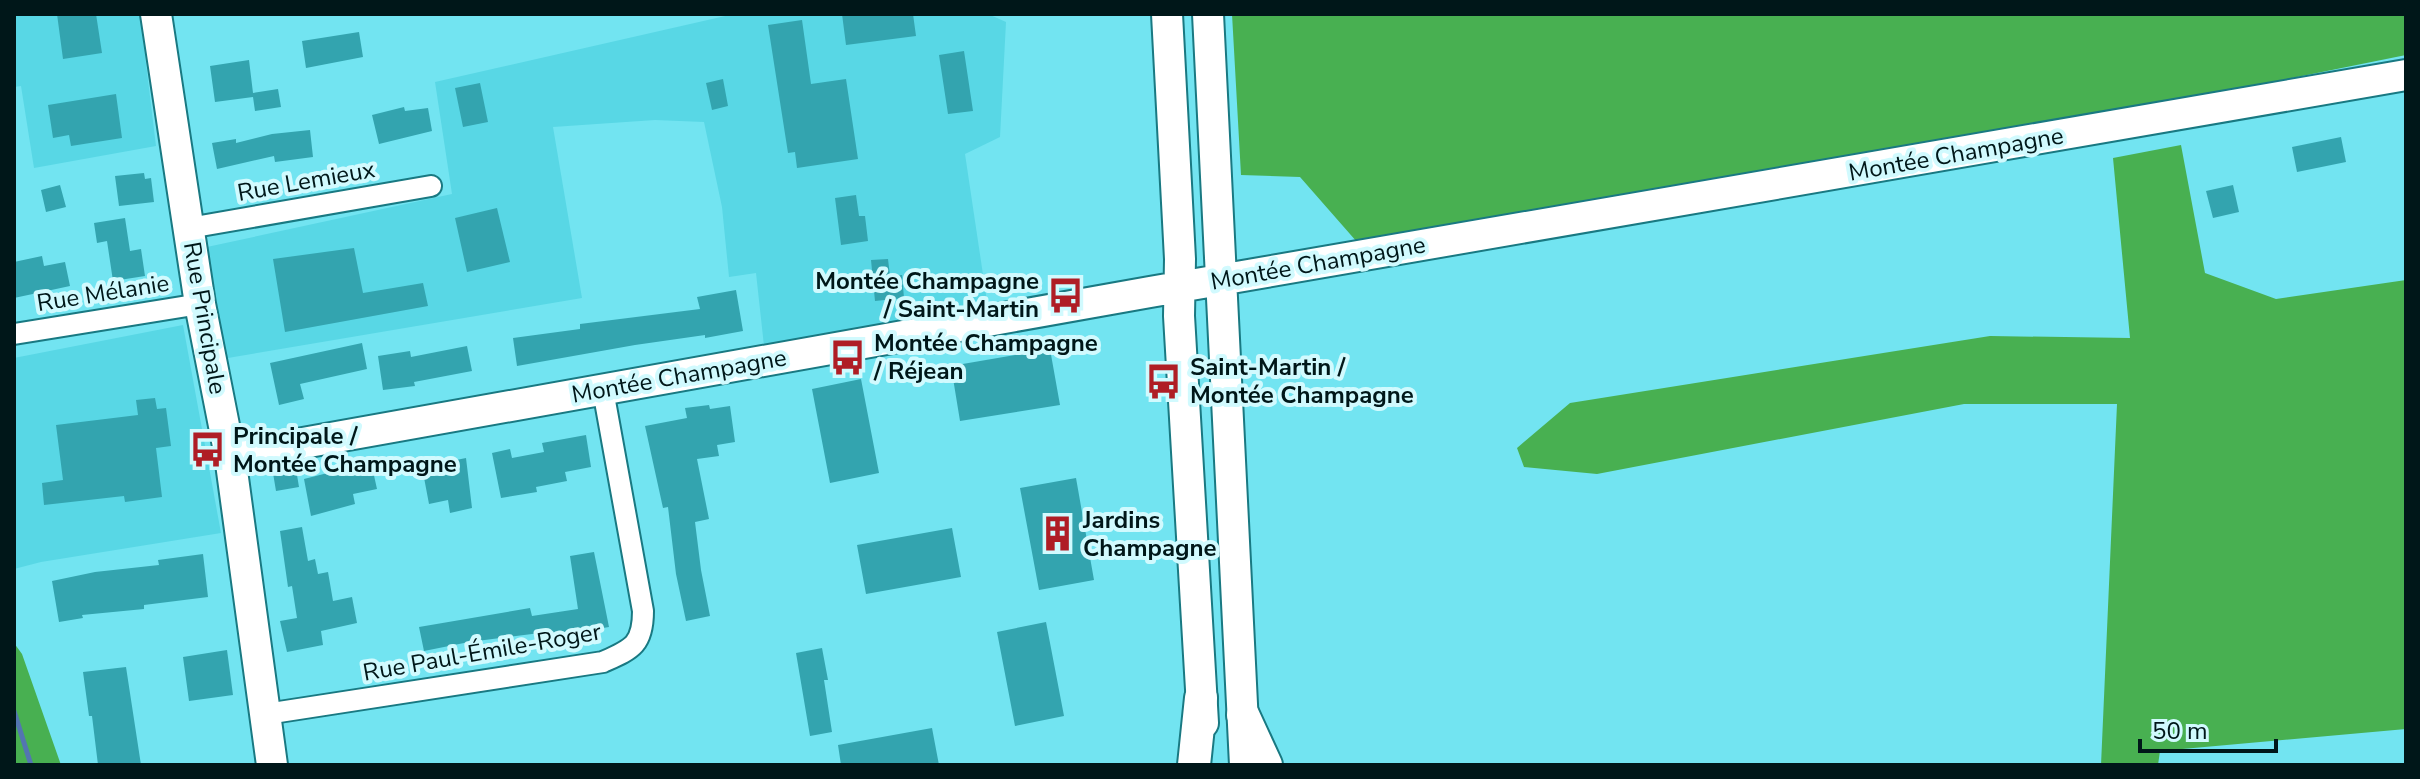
<svg xmlns="http://www.w3.org/2000/svg" width="2420" height="779" viewBox="0 0 2420 779" font-family="'Nunito Sans',sans-serif">
  <style>
    .built { fill: #58d7e5 }
    .forest { fill: #48b051 }
    .lines { fill: none; stroke-linecap: round; stroke-linejoin: round }
    .stream { stroke: #5375b1; stroke-width: 5 }
    .building { fill: #33a4af }
    .street-casing { stroke: #197982; stroke-width: 24 }
    .secondary-casing { stroke: #197982; stroke-width: 34 }
    .primary-casing { stroke: #197982; stroke-width: 36 }
    .street { stroke: #fff; stroke-width: 20 }
    .secondary { stroke: #fff; stroke-width: 30 }
    .primary { stroke: #fff; stroke-width: 32 }
    .labels { text-anchor: middle; dominant-baseline: central; stroke-width: 8; stroke-linejoin: round; paint-order: stroke }
    .street-label { font-size: 24px; fill: #001719; stroke: #d1fafe }
    .poi-label { font-size: 24px; font-weight: bold; fill: #001719; stroke: #d1fafe; text-anchor: start }
  </style>
  <rect width="100%" height="100%" fill="#72e4f1"/>
  <path class="built" d="M14,14H140L156,146L34,168L21,86L14,87Z
    M734,14H988L1006,22L1000,137L965,154L988,308L764,346L756,273L729,277L722,207L704,122L655,120L553,127L582,298L222,359L207,247L452,194L435,82Z
    M183,325L221,533L41,562L14,569V358Z"/>
  <path class="forest" d="M1232,14H2406V55L2140,109L1357,242L1300,177L1241,175Z
    M2181,145L2205,273L2276,299L2406,280V729L2160,751L2158,765H2101L2117,404H1964L1597,474L1524,467L1517,448L1570,403L1990,336L2130,338L2113,158Z
    M14,643L22,654L61,765H14Z"/>
  <g class="lines">
    <path class="stream" d="M14,711L31,765"/>
  </g>
  <path class="building" d="M57,14H96L102,53L63,59Z
    M842,14H913L916,36L846,45Z
    M802,20L811,84L846,79L858,159L797,168L795,152L788,153L768,25Z
    M359,32L363,57L306,68L302,41Z
    M964,51L973,111L948,114L939,55Z
    M249,60L253,93L278,89L281,107L255,111L253,97L215,102L210,66Z
    M723,79L728,106L712,110L706,83Z
    M480,83L488,122L463,127L455,88Z
    M116,94L122,138L71,146L69,135L53,138L48,105Z
    M404,107L405,111L428,108L432,131L379,144L372,115Z
    M310,130L313,157L275,162L274,156L217,169L212,143L236,139V143L272,134Z
    M2341,137L2346,162L2297,172L2292,147Z
    M144,173L145,179L151,178L154,202L119,206L115,176Z
    M60,185L66,207L46,212L41,190Z
    M2233,185L2239,212L2213,218L2206,191Z
    M856,195L859,216H865L868,241L841,245L835,198Z
    M497,208L510,262L467,272L455,218Z
    M125,218L130,251L141,249L145,276L113,281L107,241L97,243L94,223Z
    M354,248L363,293L423,283L428,306L285,332L273,259Z
    M42,256L44,266L65,262L70,286L14,298V262Z
    M888,259L890,276L902,275L904,298L875,301L871,260Z
    M736,290L743,331L705,338V335L635,345L517,366L513,338L580,329V324L700,309L697,297Z
    M362,343L367,369L300,384L304,399L279,405L270,363Z
    M467,346L472,371L414,382L415,386L383,390L378,356L410,351L411,357Z
    M1050,349L1060,405L960,421L951,366Z
    M861,379L879,473L830,483L812,389Z
    M155,398L157,409L166,408L171,446L156,448L162,497L125,502L124,496L44,505L42,483L63,480L56,425L138,415L136,400Z
    M709,405L710,409L730,406L735,442L717,445L719,456L697,459L709,519L695,522L701,570L710,616L686,621L676,574L668,507L663,508L645,426L687,418L685,408Z
    M586,435L591,467L565,472L567,481L536,487L537,492L501,498L492,453L510,449L512,458L544,452L542,443Z
    M466,458L472,508L450,513L448,500L429,504L422,467Z
    M371,462L377,489L353,494L355,504L311,516L304,479Z
    M295,463L299,487L276,491L272,467Z
    M1076,478L1094,580L1039,590L1020,488Z
    M302,527L308,561L315,559L318,574L328,572L333,601L352,597L357,623L321,631L323,645L287,652L280,621L297,618L292,586L288,587L280,531Z
    M952,528L961,577L866,594L857,545Z
    M594,552L609,627L549,637L548,632L469,642L424,651L419,627L530,608L532,616L578,609L570,556Z
    M203,554L208,597L144,605V609L82,615L83,618L59,622L52,581L95,572L159,565L158,560Z
    M1046,622L1064,716L1015,726L997,632Z
    M822,648L828,680H824L832,732L810,736L796,653Z
    M227,650L233,695L189,701L183,657Z
    M126,667L141,765H98L92,716H89L83,672Z
    M932,728L939,765H841L838,745Z"/>
  <g class="lines">
    <defs>
      <path id="street" d="M189,228L431,186
        M14,334L200,304
        M266,714L603,662C632,649 643,645 643,611L603,390"/>
      <path id="secondary" d="M156,14L200,304L230,456L272,765
        M1167,14L1180,259L1179,316L1203,723
        M1208,14L1245,765
        M230,456L1150,292L2406,75"/>
      <path id="primary" d="M1243,715L1266,765
        M1194,765L1201,698"/>
    </defs>
    <use href="#street" class="street-casing"/>
    <use href="#secondary" class="secondary-casing"/>
    <use href="#primary" class="primary-casing"/>
    <use href="#street" class="street"/>
    <use href="#secondary" class="secondary"/>
    <use href="#primary" class="primary"/>
  </g>
  <defs>
    <symbol id="bus-bare" viewBox="-9 -9 18 18"><path d="M-5-6H5V4H4V6H2V4H-2V6H-4V4H-5ZM-3.5-4V0h7V-4ZM-3.5 1.2v1.5H-2V1.2ZM2 1.2v1.5H3.5V1.2Z" fill="#af1d25" stroke="#d1fafe" stroke-width="2.5" paint-order="stroke"/></symbol>
    <symbol id="building-bare" viewBox="-9 -9 18 18"><path d="M-4-6H4V6H1V3H-1V6H-4ZM-2.5-4.3h1.7v1.8h-1.7ZM.8-4.3h1.7v1.8H.8ZM-2.5-1h1.7V.8h-1.7ZM.8-1h1.7V.8H.8Z" fill="#af1d25" stroke="#d1fafe" stroke-width="2.5" paint-order="stroke"/></symbol>
  </defs>
  <g fill-rule="evenodd">
    <use href="#bus-bare" x="1040" y="270" width="51" height="51"/>
    <use href="#bus-bare" x="822" y="332" width="51" height="51"/>
    <use href="#bus-bare" x="1138" y="356" width="51" height="51"/>
    <use href="#bus-bare" x="182" y="424" width="51" height="51"/>
    <use href="#building-bare" x="1032" y="508" width="51" height="51"/>
  </g>
  <g class="labels">
    <g class="street-label">
      <text transform="translate(1956 154) rotate(-10)">Montée Champagne</text>
      <text transform="translate(306 181) rotate(-10)">Rue Lemieux</text>
      <text transform="translate(1318 263) rotate(-10)">Montée Champagne</text>
      <text transform="translate(103 293) rotate(-9)">Rue Mélanie</text>
      <text transform="translate(205 318) rotate(80)">Rue Principale</text>
      <text transform="translate(679 376) rotate(-10)">Montée Champagne</text>
      <text transform="translate(482 652) rotate(-10)">Rue Paul-Émile-Roger</text>
    </g>
    <g class="poi-label">
      <text x="1039" y="281" text-anchor="end">Montée Champagne<tspan x="1039" dy="28">/ Saint-Martin</tspan></text>
      <text x="874" y="343">Montée Champagne<tspan x="874" dy="28">/ Réjean</tspan></text>
      <text x="1190" y="367">Saint-Martin /<tspan x="1190" dy="28">Montée Champagne</tspan></text>
      <text x="233" y="436">Principale /<tspan x="233" dy="28">Montée Champagne</tspan></text>
      <text x="1083" y="520">Jardins<tspan x="1083" dy="28">Champagne</tspan></text>
    </g>
  </g>
  <rect width="2420" height="779" fill="none" stroke="#001719" stroke-width="32"/>
  <path d="M2140 739v12h136v-12" fill="none" stroke="#001719" stroke-width="4"/>
  <text x="2152" y="739" font-size="24" fill="#001719" stroke="#d1fafe" stroke-width="6" paint-order="stroke">50 m</text>
</svg>
